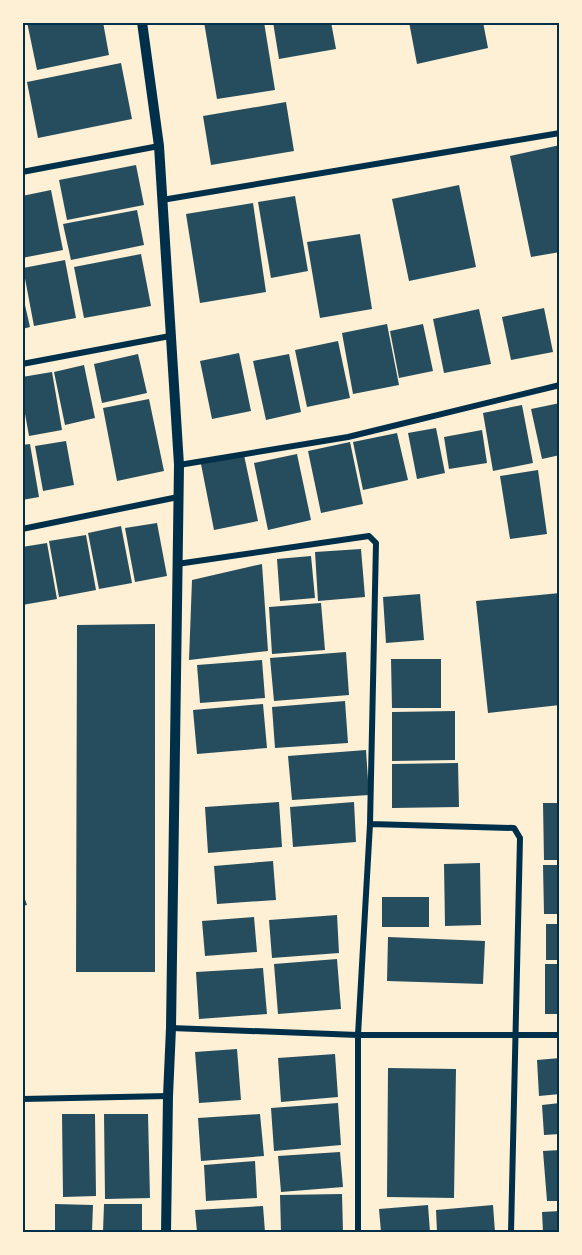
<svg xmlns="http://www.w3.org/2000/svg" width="582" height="1255" viewBox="0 0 582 1255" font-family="'PT Sans',sans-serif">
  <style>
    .building { fill: #264d5e }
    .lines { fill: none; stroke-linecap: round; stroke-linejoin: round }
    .minor { stroke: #003049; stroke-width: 6 }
    .tertiary { stroke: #003049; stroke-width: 10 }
    .neatline { fill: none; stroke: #003049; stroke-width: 2 }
  </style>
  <rect width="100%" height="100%" fill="#fdf0d5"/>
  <path class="building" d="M27,22H103L109,55L37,70Z
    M204,22H264L275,90L217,99Z
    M273,22H331L336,49L279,59Z
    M409,22H483L488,48L417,64Z
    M121,63L132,119L38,138L27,82Z
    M286,102L294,151L211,165L203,116Z
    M560,145V252L531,257L510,156Z
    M136,165L144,205L67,220L59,180Z
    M459,185L476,267L409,281L392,199Z
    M51,190L63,250L22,258V196Z
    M295,196L308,271L271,278L258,202Z
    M253,203L266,292L200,303L186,214Z
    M137,210L144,245L71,260L63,224Z
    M360,234L372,309L320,318L307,242Z
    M141,254L151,306L84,318L74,267Z
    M65,260L76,318L34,326L23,268Z
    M22,292L30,327L22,329Z
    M544,308L553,352L511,360L502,317Z
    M479,309L491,364L444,373L433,319Z
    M387,324L399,385L353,394L342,333Z
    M423,324L433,371L399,378L390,331Z
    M338,341L350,398L307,407L295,350Z
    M239,353L251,411L212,419L200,361Z
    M138,354L147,393L102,403L94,364Z
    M289,354L301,412L266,420L253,361Z
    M84,365L95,418L65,425L54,372Z
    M52,372L62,430L29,436L22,397V377Z
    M149,399L164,471L117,481L103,408Z
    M560,403V455L542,459L531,409Z
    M522,405L533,463L493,471L483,413Z
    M436,428L445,473L417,479L408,433Z
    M482,430L487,463L449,469L444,437Z
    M397,433L408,480L363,490L353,442Z
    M66,441L74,485L43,491L35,446Z
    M350,442L363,504L321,513L308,451Z
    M30,444L39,497L22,500V445Z
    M297,454L311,520L268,530L254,463Z
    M244,455L258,521L214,530L201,464Z
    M538,470L547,534L510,539L500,476Z
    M157,523L167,576L135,582L125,528Z
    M121,526L132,583L99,589L88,533Z
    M86,535L96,590L59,597L49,541Z
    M47,543L57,599L22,605V547Z
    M361,549L365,597L318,601L315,552Z
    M311,556L315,598L280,601L277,559Z
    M262,564L268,651L189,660L192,580Z
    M560,593V705L488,713L476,601Z
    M420,594L424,640L386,643L383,597Z
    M321,603L325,650L272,654L269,607Z
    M155,624V972H76L77,625Z
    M346,652L349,695L274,701L270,658Z
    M391,659H441V708H392Z
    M262,660L265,698L200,703L197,665Z
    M345,701L348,743L275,748L272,707Z
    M263,704L267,748L197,754L193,710Z
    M455,711V760L392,761V712Z
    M366,750L369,795L292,800L288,756Z
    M458,763L459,807L392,808V764Z
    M279,802L282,847L208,853L205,807Z
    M354,802L356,842L293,847L290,807Z
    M543,803H560V860H544Z
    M273,861L276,900L217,904L214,866Z
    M480,863L481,925L445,926L444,864Z
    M543,865H560V914H544Z
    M22,891L27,905L22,906Z
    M382,897H429V927H382Z
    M337,915L339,953L272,958L269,920Z
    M254,917L257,952L205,956L202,921Z
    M546,924H560V960H546Z
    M388,937L485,941L483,984L387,981Z
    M337,959L341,1009L278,1014L274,964Z
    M545,964H560V1014H545Z
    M263,968L267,1014L199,1019L196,972Z
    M237,1049L241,1100L199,1103L195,1052Z
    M335,1054L338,1097L281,1102L278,1058Z
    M560,1058V1094L539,1096L537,1060Z
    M388,1068L456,1069L454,1198L387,1197Z
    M338,1103L341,1145L274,1151L271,1108Z
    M560,1103V1134L544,1135L542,1105Z
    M62,1114H95L96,1196L63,1197Z
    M104,1114H148L150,1198L105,1199Z
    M260,1114L264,1156L201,1161L198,1118Z
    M560,1150V1201H547L543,1151Z
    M340,1152L343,1187L281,1192L278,1156Z
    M255,1161L257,1198L206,1201L204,1165Z
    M342,1194L343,1232H281L280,1195Z
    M55,1204L93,1205L92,1232H55Z
    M104,1204H142V1232H103Z
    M428,1205L430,1232H381L379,1209Z
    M493,1205L495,1232H437L436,1210Z
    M263,1206L265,1232H197L195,1210Z
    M560,1211V1232H543L542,1212Z"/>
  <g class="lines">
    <path class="minor" d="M22,172L159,146
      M162,200L560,133
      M22,364L170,336
      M179,465L348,437L560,385
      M22,529L178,497
      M177,564L369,536L376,543L370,824L358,1035V1232
      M370,824L514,828L520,838L511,1232
      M171,1028L358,1035H560
      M22,1099L168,1096"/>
    <path class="tertiary" d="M142,22L159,146L179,465L171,1028L168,1096L166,1232"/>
  </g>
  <rect width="582" height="1255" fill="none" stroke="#fdf0d5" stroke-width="48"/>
  <rect x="24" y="24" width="534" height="1207" class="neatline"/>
</svg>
